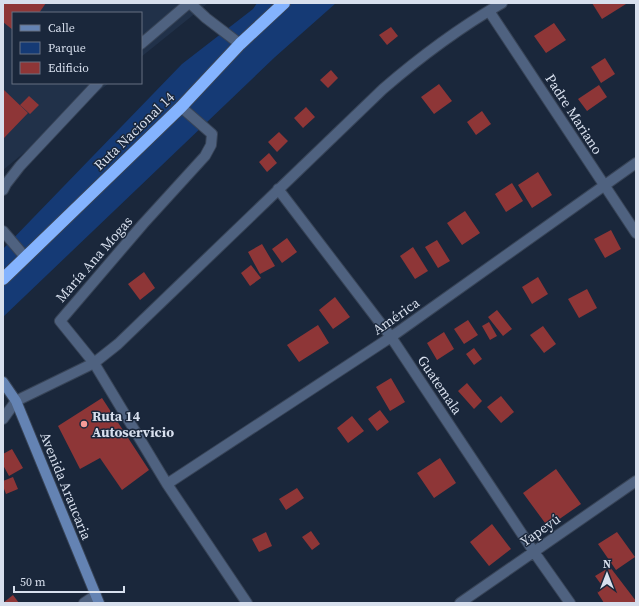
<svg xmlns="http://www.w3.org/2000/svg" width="639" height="606" viewBox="0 0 639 606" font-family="'Source Serif 4',serif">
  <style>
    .built { fill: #213149 }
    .green { fill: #153a75 }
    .building { fill: #8e3637 }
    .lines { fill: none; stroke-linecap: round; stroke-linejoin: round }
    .street-casing { stroke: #384457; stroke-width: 12 }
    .secondary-casing { stroke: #384457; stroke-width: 12 }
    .highway-casing { stroke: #384457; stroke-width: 14 }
    .street { stroke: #4f6280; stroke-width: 10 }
    .secondary { stroke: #6483b3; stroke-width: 10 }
    .highway { stroke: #84b3fe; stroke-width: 12 }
    .poi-dot { fill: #f59b98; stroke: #1a273b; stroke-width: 1.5 }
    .labels { text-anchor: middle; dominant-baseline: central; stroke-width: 3; stroke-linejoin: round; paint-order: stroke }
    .street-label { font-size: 14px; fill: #d7dfed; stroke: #1a273b }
    .poi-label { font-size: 14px; font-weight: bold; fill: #d7dfed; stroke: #1a273b; text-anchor: start }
  </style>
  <rect width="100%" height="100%" fill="#1a273b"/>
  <path class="built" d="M3,3H208L141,57V13H13V83H109L3,170Z"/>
  <path class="green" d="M257,3H336L275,57L3,317V249L182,64L253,9Z"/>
  <path class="building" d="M3,3H46L39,13H13V30L3,22Z
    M592,3H625L626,4L602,19Z
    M554,23L566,40L546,53L534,36Z
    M391,27L398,36L387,45L379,35Z
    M605,58L615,74L601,83L591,67Z
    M331,70L338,78L328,88L320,80Z
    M439,84L452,101L434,114L421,97Z
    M599,85L607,97L587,111L578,99Z
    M4,90L28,113L4,138L3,137Z
    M29,96L39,105L30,114L20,105Z
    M306,107L315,117L303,128L294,118Z
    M482,111L491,124L476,135L467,122Z
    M279,132L288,141L277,152L268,142Z
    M269,153L277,163L267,172L259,162Z
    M538,172L552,195L532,208L518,185Z
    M512,183L523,201L506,212L495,194Z
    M465,211L480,233L462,245L447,223Z
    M611,230L621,249L605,258L594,239Z
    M287,238L297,252L282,263L272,249Z
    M437,240L450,261L438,268L425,247Z
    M262,244L275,266L260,274L248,252Z
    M413,247L428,271L415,279L400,256Z
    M251,265L261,278L250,286L241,273Z
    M144,272L155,288L140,300L128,284Z
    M538,277L548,294L532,304L522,287Z
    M587,289L597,308L579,318L568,299Z
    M335,297L350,317L333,329L319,310Z
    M497,310L512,329L503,336L488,317Z
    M468,320L478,335L464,344L454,329Z
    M489,322L497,336L490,340L482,326Z
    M318,325L329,343L299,362L287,345Z
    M543,326L556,344L544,353L530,335Z
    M444,332L454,349L437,360L427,343Z
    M474,348L482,359L474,365L466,354Z
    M391,378L405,402L390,411L376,387Z
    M467,383L482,401L474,409L458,391Z
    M501,396L514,412L501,423L487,407Z
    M102,398L149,470L122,490L100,458L80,469L58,426Z
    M380,410L389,422L377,431L368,419Z
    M352,416L364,431L348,443L337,428Z
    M12,449L23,468L9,476L3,465V454Z
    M440,458L456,483L434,498L417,473Z
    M556,469L581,504L548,527L523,493Z
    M13,477L18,489L6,494L3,486V481Z
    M297,488L304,498L286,510L279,499Z
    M492,524L511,549L489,566L470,542Z
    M311,531L320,544L312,550L302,537Z
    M266,532L272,546L259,552L252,539Z
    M617,532L635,557L616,570L598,544Z
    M610,567L636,601V603H604L597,592L603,587L595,576Z
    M13,595L19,603H3Z"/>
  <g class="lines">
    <defs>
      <path id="street" d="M190,3L206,18L240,44
        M489,11L636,233
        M141,44L189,3
        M181,107L212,134L211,145L205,156L143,224L60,321L94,363L167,484L247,603
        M278,189L391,337L534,552L570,603
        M3,190L6,184L20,166L98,83
        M3,231L25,257
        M3,419L16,401L94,363L118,344L383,89C420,57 459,28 502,3
        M167,484L391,337L636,163
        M84,603L96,595
        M460,603L636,481"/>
      <path id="secondary" d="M3,382L16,401L99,603"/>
      <path id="highway" d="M3,279L181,107L240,44L284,3"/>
    </defs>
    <use href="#street" class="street-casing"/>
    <use href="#secondary" class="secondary-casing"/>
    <use href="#highway" class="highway-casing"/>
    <use href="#street" class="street"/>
    <use href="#secondary" class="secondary"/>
    <use href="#highway" class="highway"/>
  </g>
  <circle class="poi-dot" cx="84" cy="424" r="4"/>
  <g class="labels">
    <g class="street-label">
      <text transform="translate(574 114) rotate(57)">Padre Mariano</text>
      <text transform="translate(134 131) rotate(-44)">Ruta Nacional 14</text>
      <text transform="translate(94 259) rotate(-49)">María Ana Mogas</text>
      <text transform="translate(396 316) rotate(-35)">América</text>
      <text transform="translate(440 385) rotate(56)">Guatemala</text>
      <text transform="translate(66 486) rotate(68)">Avenida Araucaria</text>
      <text transform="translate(540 530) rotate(-35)">Yapeyú</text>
    </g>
    <g class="poi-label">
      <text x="92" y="416">Ruta 14<tspan x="92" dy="16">Autoservicio</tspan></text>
    </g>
  </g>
  <rect width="639" height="606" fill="none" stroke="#d7dfed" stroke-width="8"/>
  <rect x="12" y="12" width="130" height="72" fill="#1a273b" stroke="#667182"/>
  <rect x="20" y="25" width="20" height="6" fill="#6483b3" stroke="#667182"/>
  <text x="48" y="32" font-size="12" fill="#d7dfed">Calle</text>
  <rect x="20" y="42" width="20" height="12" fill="#153a75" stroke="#667182"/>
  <text x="48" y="52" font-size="12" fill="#d7dfed">Parque</text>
  <rect x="20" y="62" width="20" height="12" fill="#8e3637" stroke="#667182"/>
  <text x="48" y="72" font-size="12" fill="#d7dfed">Edificio</text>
  <g transform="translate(607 574)" stroke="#1a273b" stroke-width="3" paint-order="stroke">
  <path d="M0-3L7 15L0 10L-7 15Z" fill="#d7dfed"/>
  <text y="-6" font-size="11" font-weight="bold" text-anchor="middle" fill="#d7dfed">N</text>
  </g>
  <path d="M14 586v6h110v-6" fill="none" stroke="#d7dfed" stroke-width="2"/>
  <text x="20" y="586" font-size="12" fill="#d7dfed" stroke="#1a273b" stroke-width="3" paint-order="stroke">50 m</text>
</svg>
